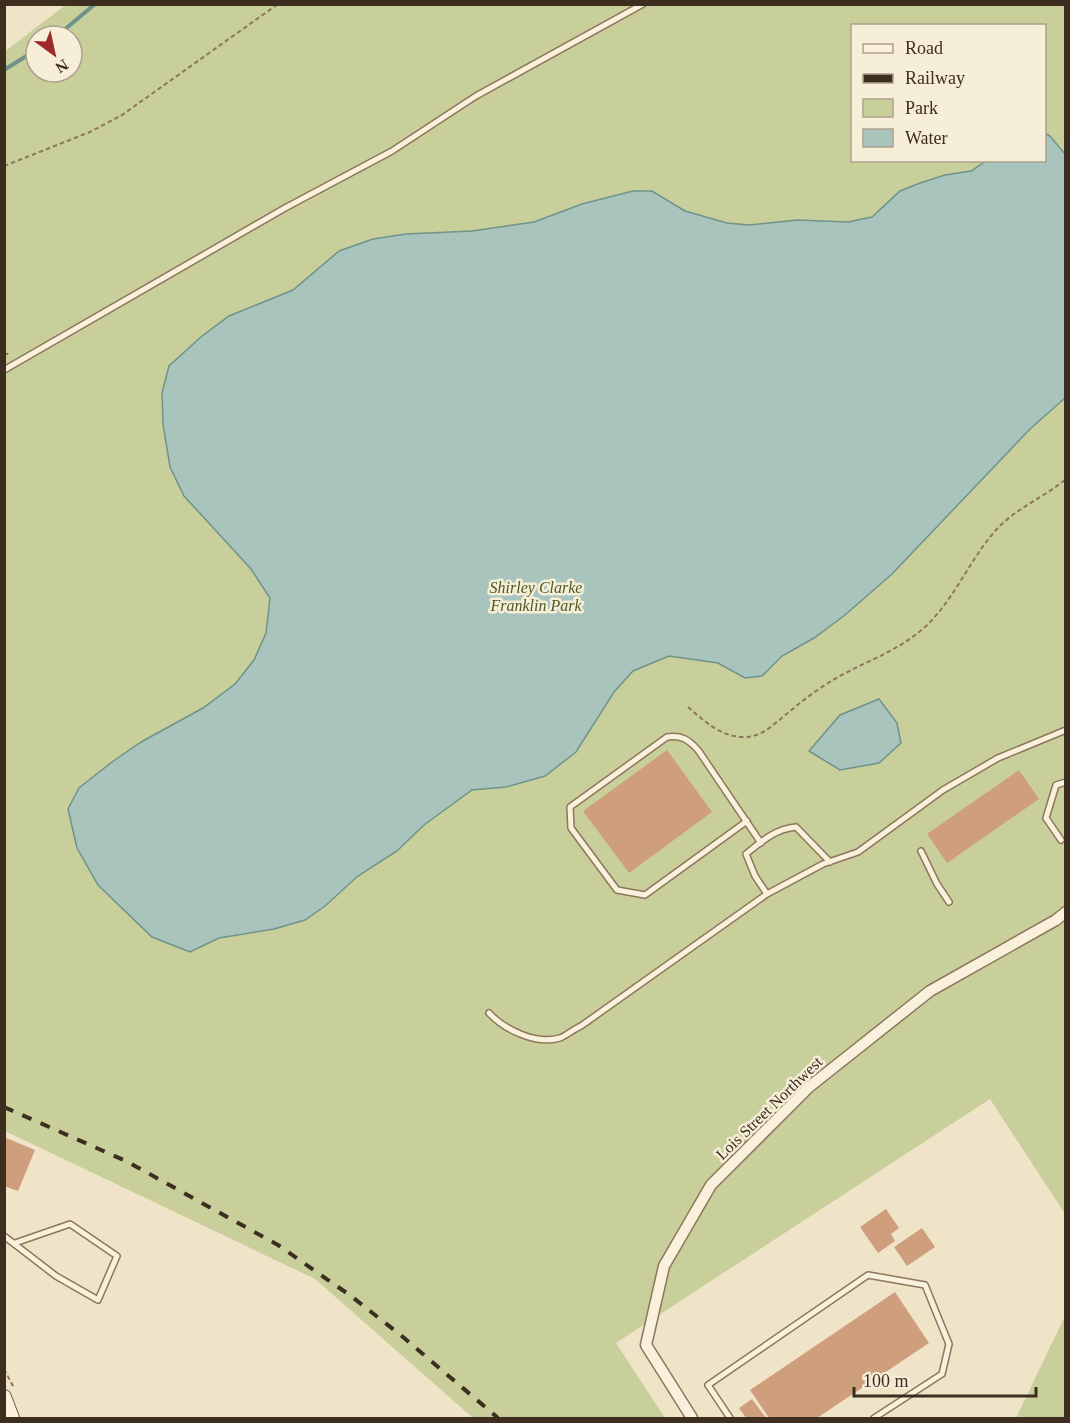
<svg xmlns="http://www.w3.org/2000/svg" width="1070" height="1423" viewBox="0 0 1070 1423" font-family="'Times New Roman',serif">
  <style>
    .green { fill: #c9cf9b; fill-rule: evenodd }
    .water { fill: #a9c4bc; stroke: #6f938a; stroke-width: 1.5 }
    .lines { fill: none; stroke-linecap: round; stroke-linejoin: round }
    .stream { stroke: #6f938a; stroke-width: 4 }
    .building { fill: #cf9f7d }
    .service-casing { stroke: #8d765c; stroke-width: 8 }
    .minor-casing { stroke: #8d765c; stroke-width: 13 }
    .secondary-casing { stroke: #6f573f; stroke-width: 16 }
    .path { stroke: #8d765c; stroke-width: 2; stroke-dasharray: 4.5 3; stroke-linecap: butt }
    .service { stroke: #faf1dc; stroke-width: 5 }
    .minor { stroke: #faf1dc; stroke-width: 10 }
    .secondary { stroke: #faf1dc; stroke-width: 14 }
    .rail { stroke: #3d2e20; stroke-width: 4; stroke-dasharray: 10 10; stroke-linecap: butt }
    .labels { text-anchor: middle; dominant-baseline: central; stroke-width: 5; stroke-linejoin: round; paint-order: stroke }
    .park-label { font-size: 16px; font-style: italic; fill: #4d5a26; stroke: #f7eed8 }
    .street-label { font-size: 16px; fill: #3d2e20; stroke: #f7eed8 }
  </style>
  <rect width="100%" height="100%" fill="#f0e4c8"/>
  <path class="green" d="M67,4L1065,5V1214L990,1099L616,1343L665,1418H473L315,1279L5,1131L4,52ZM852,26H1044V160H852ZM36,36H72V72H36Z
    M1065,1316V1418H1016Z"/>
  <path class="water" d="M1045,133L1050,136L1065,154V398L1030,429L892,574L845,615L814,638L782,656L762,676L745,678L718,663L669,656L633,671L614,692L576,752L545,776L506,787L472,790L424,825L397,851L358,876L325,906L305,920L274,929L219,938L190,952L152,937L98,885L77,848L68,809L79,788L112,762L141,742L203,708L235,684L254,660L266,633L270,598L251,569L184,496L170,467L163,424L162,393L169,366L202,336L229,316L293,290L339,251L373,239L406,234L472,231L534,222L582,204L633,191H652L685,211L727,223L749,225L797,220L848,222L872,217L900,191L920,183L945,175L971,171L986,161L1044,160Z
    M879,699L897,723L901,743L879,763L840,770L809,751L840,715Z"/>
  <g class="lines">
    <path class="stream" d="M57,36L95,4
      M4,70L36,50"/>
  </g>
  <path class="building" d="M667,750L712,812L629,873L583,811Z
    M1019,770L1039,799L947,863L927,834Z
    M4,1137L35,1150L18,1191L4,1186Z
    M886,1209L899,1228L891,1234L895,1241L878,1253L860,1227Z
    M922,1228L935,1247L907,1266L894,1247Z
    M895,1292L929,1343L817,1418H769L750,1390Z
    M752,1399L766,1418H746L739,1408Z"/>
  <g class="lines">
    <defs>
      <path id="service" d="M4,370L285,208L392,151L476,96L643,4
        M747,821L645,895L617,890L571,828L570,807L667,737C681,735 688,739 698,750L761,843
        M1061,840L1046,818L1056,785L1066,782
        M921,851L937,884L949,902
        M767,894L755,876L746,854C762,841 775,829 796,827L830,862
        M489,1013C505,1030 536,1045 560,1038C567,1035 574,1029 581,1026L767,894L823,864L858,852L943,790L998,758L1066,730
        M4,1236L56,1276L98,1300L117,1256L70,1224L15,1243
        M730,1418L708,1385L868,1275L925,1285L949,1344L942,1374L874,1418"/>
      <path id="minor" d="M692,1418L646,1345L664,1266L711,1185L809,1087L930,991L1056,920L1066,912"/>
      <path id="secondary" d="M4,1397L12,1418"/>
    </defs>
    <use href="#service" class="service-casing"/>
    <use href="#minor" class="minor-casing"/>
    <use href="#secondary" class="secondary-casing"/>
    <path class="path" d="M4,166L90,132L122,115L278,4
      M4,353L11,355
      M688,707C704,721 720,736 742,737C761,739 776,722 789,712C803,700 818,689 833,680C865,661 900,651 927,625C955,598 970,559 996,530C1016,508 1043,498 1066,479
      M4,1369L14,1388"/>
    <use href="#service" class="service"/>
    <use href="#minor" class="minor"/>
    <use href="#secondary" class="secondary"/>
    <path class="rail" d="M4,1107L126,1161L278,1245L351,1296L403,1337L498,1418"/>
  </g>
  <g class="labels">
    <g class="park-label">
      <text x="536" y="587">Shirley Clarke<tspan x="536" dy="18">Franklin Park</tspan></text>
    </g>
    <g class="street-label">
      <text transform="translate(769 1108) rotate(-44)">Lois Street Northwest</text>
    </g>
  </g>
  <rect width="1070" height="1423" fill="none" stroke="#3d2e20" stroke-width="12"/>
  <rect x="851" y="24" width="195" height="138" fill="#f7eed8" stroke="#ada18e" stroke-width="1.5"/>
  <rect x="863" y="44" width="30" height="9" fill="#faf1dc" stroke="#ada18e" stroke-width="1.5"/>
  <text x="905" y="54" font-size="18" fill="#3d2e20">Road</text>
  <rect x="863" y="74" width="30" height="9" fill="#3d2e20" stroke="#ada18e" stroke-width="1.5"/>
  <text x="905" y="84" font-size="18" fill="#3d2e20">Railway</text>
  <rect x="863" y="99" width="30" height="18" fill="#c9cf9b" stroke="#ada18e" stroke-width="1.5"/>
  <text x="905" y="114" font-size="18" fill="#3d2e20">Park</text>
  <rect x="863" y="129" width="30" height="18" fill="#a9c4bc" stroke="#ada18e" stroke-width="1.5"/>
  <text x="905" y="144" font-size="18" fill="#3d2e20">Water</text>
  <g transform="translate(54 54) rotate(147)"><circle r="28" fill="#f7eed8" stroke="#ada18e" stroke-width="1.5"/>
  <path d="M0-4.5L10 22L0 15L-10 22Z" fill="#9e2a2b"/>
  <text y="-9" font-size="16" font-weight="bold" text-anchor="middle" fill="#3d2e20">N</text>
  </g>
  <path d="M854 1387v9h182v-9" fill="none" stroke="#3d2e20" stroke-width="3"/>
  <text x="863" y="1387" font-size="18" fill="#3d2e20" stroke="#f7eed8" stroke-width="4.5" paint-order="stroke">100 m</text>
</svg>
